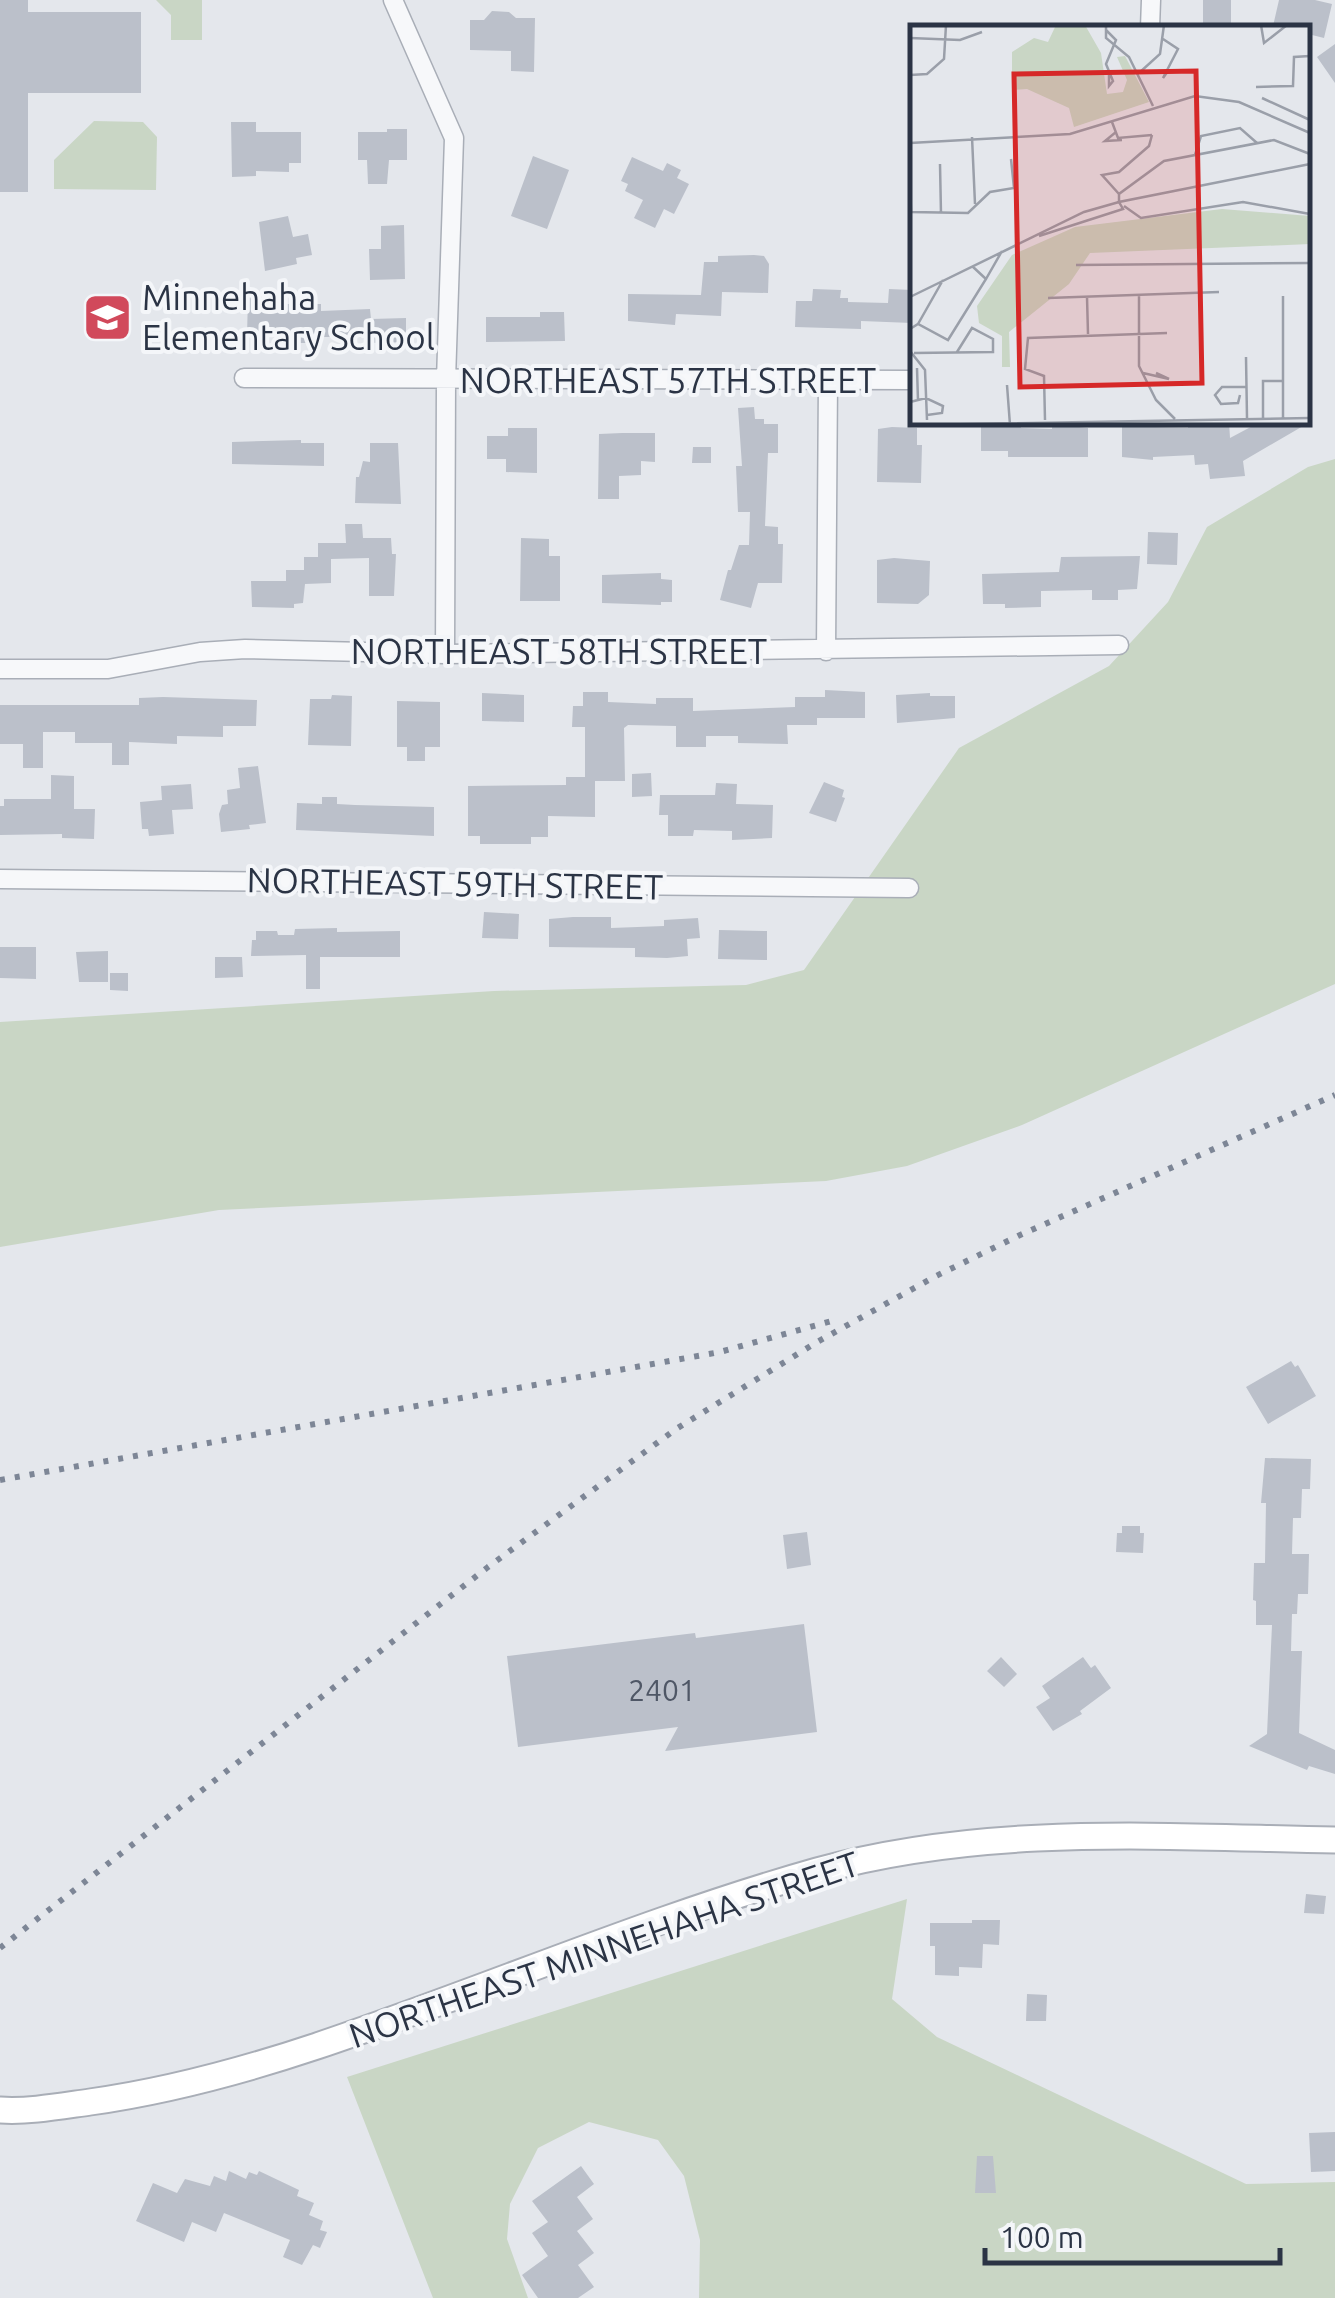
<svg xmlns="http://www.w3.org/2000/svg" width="1335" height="2298" viewBox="0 0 1335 2298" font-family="Ubuntu,sans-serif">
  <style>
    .green { fill: #c9d6c5 }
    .building { fill: #bbc0ca }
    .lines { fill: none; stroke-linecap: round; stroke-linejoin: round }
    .minor-casing { stroke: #a9aeb7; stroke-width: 21 }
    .secondary-casing { stroke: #a9aeb7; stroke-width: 29 }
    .minor { stroke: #f7f8fa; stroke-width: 18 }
    .secondary { stroke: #fff; stroke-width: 25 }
    .rail { stroke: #7d8696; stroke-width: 6; stroke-dasharray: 5 10; stroke-linecap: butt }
    .labels { text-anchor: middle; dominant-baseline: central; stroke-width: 8; stroke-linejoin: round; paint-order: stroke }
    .number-label { font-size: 30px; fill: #4f5766 }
    .poi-label { font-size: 35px; fill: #2b3445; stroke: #f4f6f9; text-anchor: start }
    .street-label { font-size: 35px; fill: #2b3445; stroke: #f4f6f9 }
    .inset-road { fill: none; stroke: #9a9fa9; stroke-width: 2.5 }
    .view { fill: #d62828; fill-opacity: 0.15; stroke: #d62828; stroke-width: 5 }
    .inset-edge { fill: none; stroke: #2b3445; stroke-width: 5 }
  </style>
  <rect width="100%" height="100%" fill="#e4e7ec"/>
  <path class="green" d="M156,0H202V40H171V15Z
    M94,121L143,122L157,137L156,190L54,189V160Z
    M1335,459V984L1022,1125L907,1166L826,1181L219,1210L0,1247V1022L494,991L746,985L804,970L959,748L1109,666L1168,602L1207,527L1308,467Z
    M907,1899L892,1999L937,2037L1246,2184L1335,2182V2298H699L700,2240L684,2176L658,2140L589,2122L538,2148L510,2204L507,2239L528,2298H433L347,2077Z"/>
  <path class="building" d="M0,0H28V12H141V93H28V192H0Z
    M1203,0H1231V28H1203Z
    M1279,0H1315L1332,4L1324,38L1308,34V28L1273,26Z
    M492,11L509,12L516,18H535L534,72L511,71V51L470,50V20H484Z
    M1335,44V83L1317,57Z
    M231,122H256V132H301V163H289V172L256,171V176L232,177Z
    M387,129H407V160H389L387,184H368L367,160H358V132H387Z
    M533,156L569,170L547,229L511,216Z
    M632,157L663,171L667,163L681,170L677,178L689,184L674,214L664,209L655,228L634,218L643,200L625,191L628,184L621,181Z
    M288,216L293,237L308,234L312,255L296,258L297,264L265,271L259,222Z
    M404,225L405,279L370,280L369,249H381V226Z
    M754,255L764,256L769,264L768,293L722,292L721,316L676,314L675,325L628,321V294L701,295L704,262H718V256Z
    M813,289L841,290L840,298H848V302L888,303L889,289L912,290V323L861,321V329L795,327L796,301H812Z
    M248,296H281L280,304H321V311L370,309L371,319L406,318V342L368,343V339L357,337H321V343H290V336H247Z
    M540,312H564L565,341L486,342V317H540Z
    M754,407L755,419H764V424H778V453H768L765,526L778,527V544H783L782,583H758L751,608L720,600L728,570H731L739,545H749L750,512H738L736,466H742L738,408Z
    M1021,422V428L1052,429V424L1088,428V457H1008V451H981V423Z
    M1229,422L1230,438L1260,422H1310L1243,461L1245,476L1210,479L1208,464L1195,465L1194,455L1153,457V460L1122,457V426L1188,428V425Z
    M892,427L917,428V445H922L921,483L877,482L878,429Z
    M508,428H537V473L506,472V459H487V436H508Z
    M622,433H655V462L641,461V475L619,476V499H598L599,434Z
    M301,440V443H324V466L232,464V442Z
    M370,443H398L401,504L355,503L356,477H359L363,461L370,462Z
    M693,447H711V463H692Z
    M345,524H362L363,538H391L392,554H396L394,596H369V558L331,559V583L305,584L303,603L294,604V608L252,607L251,581H286V570H304V557H318V543H346Z
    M1148,532L1178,533L1177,565L1147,564Z
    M521,538L549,539V556H560V601H520Z
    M1140,556L1137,589L1118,590V600H1092V590L1041,591V607L1005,608V604H983L982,574L1059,572L1061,557Z
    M894,558L930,561L929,595L918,604L877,603V560Z
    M661,573V579L672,580V602H661V605L602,603V575Z
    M825,690L865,692V718H817V725H787L788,744L738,743V736H706V747H676V726L628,725L624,728L625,781H595V817L548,816V837H531V844H480V836H468V786L566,785V777H585V727H572L573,706H583V692H608V702L656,704V698H693V711L795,707V697H825Z
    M482,693L524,695V722L482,721Z
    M930,693V696H955V718L897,723L896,695Z
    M332,695L352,696L351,746L308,745L310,699H331Z
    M163,697L257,700L256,726H223V737L177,736V744L129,742V765H112V743H75V732H43V768H23V744H0V705H139V698Z
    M397,701L440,702V747H425V761H407V747H397Z
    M258,766L266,823L249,825L250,829L221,832L219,814L222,805L228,804L227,790L240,788L238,768Z
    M651,773L652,796L632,797V774Z
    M51,775L74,776V809H95L94,839L62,838V834L0,835V806H4V799H51Z
    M824,782L844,790L842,797L845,798L836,822L809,813Z
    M716,783L737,784L736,804L773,805L772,838L732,840V831L694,830L693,836H668V815H659L660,795H715Z
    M191,784L193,809L172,810L174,834L149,836L148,829H142L140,802L162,800L161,786Z
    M322,797H337V804L355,805L434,807V836L296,830L297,803L322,804Z
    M484,912L519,914L518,939L482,938Z
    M573,917H611V928L664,926V920L698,918L700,938L687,939L688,956L667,958L635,957V948L549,947V919Z
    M337,928V932L400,931V957H320V989H306V955L251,956L252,940H256V931H277L278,935H294L295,929Z
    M719,930L767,931V960L718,959Z
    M0,947H36V979L0,978Z
    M108,951V982H79L76,952Z
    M215,957H242L243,977L215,978Z
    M110,973H128V991L110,990Z
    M1291,1361L1295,1367L1298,1365L1316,1396L1268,1424L1246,1387Z
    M1265,1458L1311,1459L1310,1489H1302L1301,1518H1293L1292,1554H1309L1308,1594H1298L1297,1614H1292L1291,1651H1302L1299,1733L1335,1750V1774L1309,1766L1307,1770L1249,1746L1267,1734L1272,1625H1256V1601L1253,1600L1254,1563H1265L1266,1503H1261Z
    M1122,1526H1140V1533H1144L1143,1553L1116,1552L1117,1533H1122Z
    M807,1532L811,1565L787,1569L783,1535Z
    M804,1624L817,1732L665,1751L678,1727L518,1747L507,1656L695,1633L696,1638Z
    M1001,1657L1017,1674L1004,1687L987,1671Z
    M1083,1657L1091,1668L1095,1665L1111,1688L1080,1711L1082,1714L1053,1731L1036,1707L1050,1698L1042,1686Z
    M1306,1894L1326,1896L1324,1914L1304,1913Z
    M972,1920H1000L999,1945L983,1944L982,1968L959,1967V1976L935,1975V1946H930V1923H972Z
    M1027,1994L1047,1995L1046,2021H1026Z
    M1335,2132V2171L1311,2172L1309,2133Z
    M977,2156H993L996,2193H975Z
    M581,2166L594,2184L577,2197L593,2219L577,2231L594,2253L578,2265L594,2287L578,2298H538L522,2275L548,2256L532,2233L548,2222L532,2201Z
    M229,2171L246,2179L249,2172L257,2175L259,2171L299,2190L297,2196L314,2203L309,2215L323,2221L320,2230L327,2232L320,2248L313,2245L302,2265L283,2257L290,2240L224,2213L216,2232L192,2222L184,2242L136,2221L153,2183L177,2193L185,2179L210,2186L214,2176L226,2181Z"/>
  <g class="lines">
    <defs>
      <path id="minor" d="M393,0L454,138L446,380L445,654
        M1150,28L1151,0
        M244,378L912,380
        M826,651L828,380
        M0,669H108L200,652L245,649L445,654L1119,645
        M0,879L909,888"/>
      <path id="secondary" d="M0,2110C29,2112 61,2106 90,2102C169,2091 242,2071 317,2046C484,1990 647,1919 817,1871C986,1824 1161,1837 1335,1840"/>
    </defs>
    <use href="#minor" class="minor-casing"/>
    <use href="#secondary" class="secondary-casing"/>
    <use href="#minor" class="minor"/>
    <use href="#secondary" class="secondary"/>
    <path class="rail" d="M0,1480L720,1352L835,1320
      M0,1948L488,1567L676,1429L817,1342L936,1276L1018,1236L1335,1095"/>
  </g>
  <defs>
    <symbol id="school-square" viewBox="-11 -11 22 22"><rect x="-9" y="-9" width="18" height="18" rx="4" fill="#d1495b" stroke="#f4f6f9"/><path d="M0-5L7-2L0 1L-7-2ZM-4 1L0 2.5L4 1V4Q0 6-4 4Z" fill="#fff"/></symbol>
  </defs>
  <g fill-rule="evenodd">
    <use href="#school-square" x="80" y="290" width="55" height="55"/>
  </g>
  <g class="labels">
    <g class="number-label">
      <text x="662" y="1690">2401</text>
    </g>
    <g class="poi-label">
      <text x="142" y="297">Minnehaha<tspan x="142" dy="40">Elementary School</tspan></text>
    </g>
    <g class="street-label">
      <text x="668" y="380">NORTHEAST 57TH STREET</text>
      <text x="559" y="651">NORTHEAST 58TH STREET</text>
      <text transform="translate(455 883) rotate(1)">NORTHEAST 59TH STREET</text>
      <text transform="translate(604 1949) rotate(-19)">NORTHEAST MINNEHAHA STREET</text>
    </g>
  </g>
  <g transform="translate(910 25)">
    <rect width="400" height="400" fill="#e4e7ec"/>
    <path d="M146,0H175L191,28L197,69L213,67L217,55L207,32L215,31L239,77L164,102L159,83L117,64L102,65V27L124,13L138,17ZM312,184L400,191V219L180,228L159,259L99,307L100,342H92V311L69,298L67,281L102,230L165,202Z" fill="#c9d6c5"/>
    <path class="inset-road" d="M196,0V13L219,32L243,81M351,0L354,18L377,0M196,5L206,15L196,39L203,56L199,61V50M0,13L50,15L72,7M253,14L268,24L253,53L258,46M229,48L250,29L254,0M0,50L17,49L34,34L36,0M346,62L383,61L384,32L400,31M352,73L400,95M202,97L208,113L242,110M206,107L195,116L212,115M62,112L65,179M0,118L160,109L285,71L329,77L400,108M285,130L291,111L330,103L347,118M30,139L31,189M0,151L1,187L58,188L80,167L104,163L101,134M209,169L192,150L209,147L239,121L242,110M214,181L231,193L333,177L400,189M129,211L213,184L209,177L400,139M166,240L400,238M76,254L92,226M229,270V341L246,375L265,394M373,271V393M0,272L174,187L209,177V169L254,136L364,115L400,129M177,272L178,309M138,273L309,267M8,299L33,255M0,304L8,299L38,315L76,254L62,241M0,326L15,345L17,395M4,328L83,327V314L62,303L47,327M336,332L337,393M7,343L8,376M233,348L259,354L246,348M97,360L100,400M330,370L328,378L311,379L305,370L312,362H337M0,377L16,373L33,381L32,388L17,390M353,393V356H373M135,395L134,351L115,344L118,313L257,308M6,400L400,393"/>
    <path class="view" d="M286,46L292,358L110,362L104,49Z"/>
    <rect width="400" height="400" class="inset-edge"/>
  </g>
  <path d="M985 2248v15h295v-15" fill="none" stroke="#2b3445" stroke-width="5"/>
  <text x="1000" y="2248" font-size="30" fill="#2b3445" stroke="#f4f6f9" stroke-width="8" paint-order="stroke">100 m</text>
</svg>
